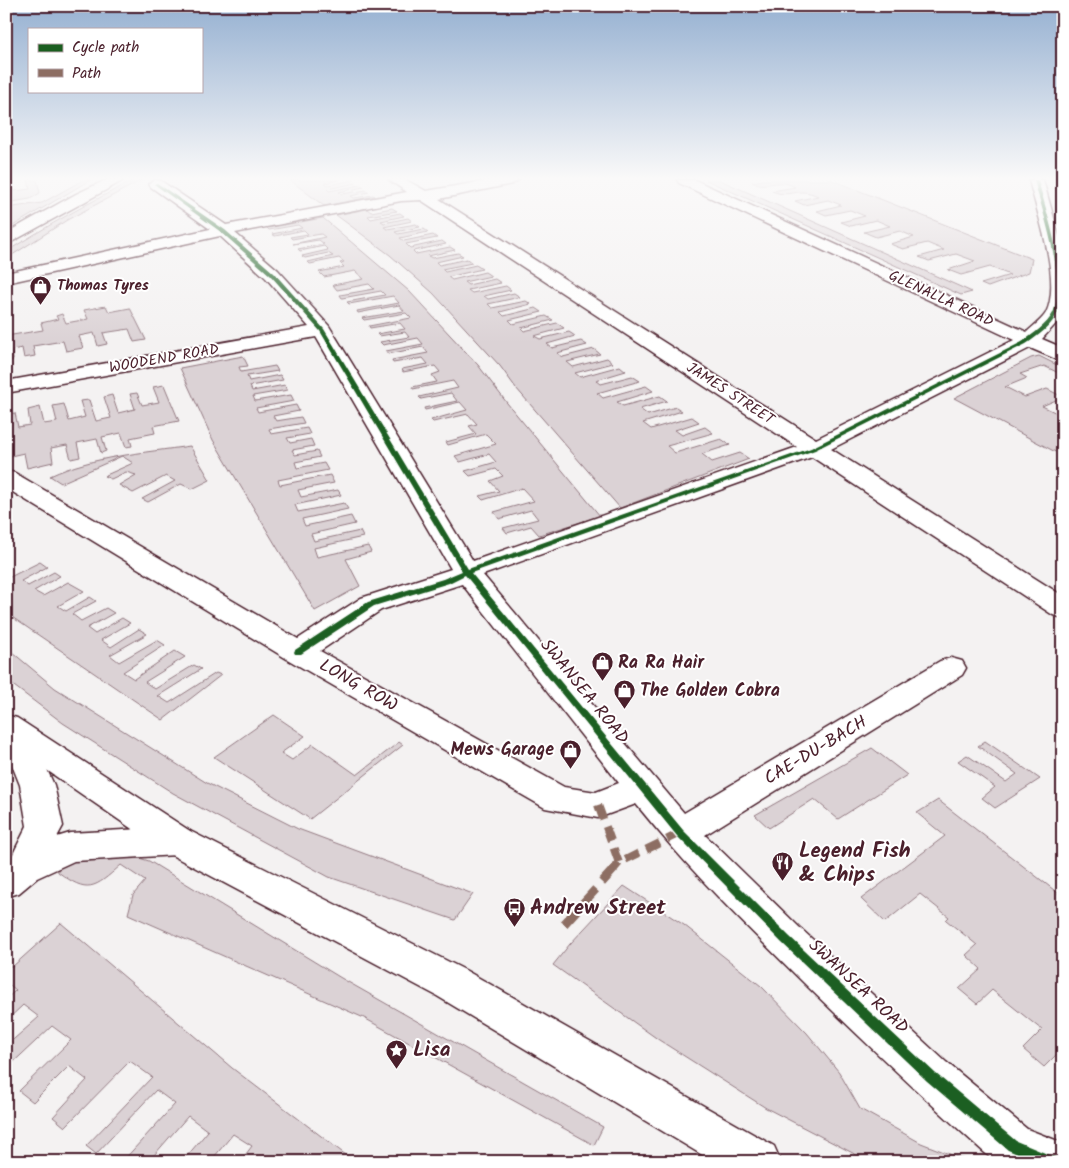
<svg xmlns="http://www.w3.org/2000/svg" width="1069" height="1168" viewBox="0 0 1069 1168" font-family="Kalam,sans-serif">
  <style>
    .green { fill: #dbd2d5; stroke: #927880 }
    .lines { fill: none; stroke-linecap: round; stroke-linejoin: round }
    .street-casing { stroke: #4a1f2b; stroke-width: 3 }
    .primary-casing { stroke: #4a1f2b; stroke-width: 3 }
    .street { fill: #fff; fill-rule: evenodd }
    .primary { fill: #fff; fill-rule: evenodd }
    .quiet-far1 { stroke: #8d6e63; stroke-width: 8; stroke-dasharray: 15 8; stroke-linecap: butt }
    .quiet { stroke: #8d6e63; stroke-width: 9; stroke-dasharray: 19 9; stroke-linecap: butt }
    .cycleway-casing { stroke: #fff; stroke-width: 3 }
    .cycleway { fill: #1b5e20; fill-rule: evenodd }
    .labels { text-anchor: middle; dominant-baseline: central; stroke-width: 4; stroke-linejoin: round; paint-order: stroke }
    .far-poi-label { font-size: 15px; font-weight: bold; fill: #4a1f2b; stroke: #fff; text-anchor: start }
    .far-street-label { font-size: 15px; fill: #4a1f2b; stroke: #fff }
    .poi-label { font-size: 18px; font-weight: bold; fill: #4a1f2b; stroke: #fff; text-anchor: start }
    .street-label { font-size: 18px; fill: #4a1f2b; stroke: #fff }
    .near-poi-label { font-size: 21px; font-weight: bold; fill: #4a1f2b; stroke: #fff; text-anchor: start }
  </style>
  <rect width="100%" height="100%" fill="#f4f2f2"/>
  <filter id="ink" filterUnits="userSpaceOnUse"><feTurbulence type="fractalNoise" baseFrequency=".02" numOctaves="2"/><feDisplacementMap in="SourceGraphic" scale="10" xChannelSelector="R" yChannelSelector="G"/><feConvolveMatrix kernelMatrix="1 2 1 2 8 2 1 2 1" color-interpolation-filters="sRGB"/></filter>
  <g filter="url(#ink)">
    <path class="green" d="M28,180H37L40,193L30,199L6,203V192L30,189Z
      M83,180H90L6,230V208L42,203Z
      M134,180H142L67,220L6,259V252C48,225 90,202 134,180Z
      M290,180H340L325,183L328,185L354,180L357,183L327,189L329,191L360,185L364,187L339,192L342,194L366,190L369,192L351,196L354,198L373,195L375,196L324,206Z
      M706,180H720L972,292L961,295Z
      M763,180H832L1032,259L1029,272L988,287L981,284L1010,275L990,267L961,275L948,270L975,261L956,254L929,261L919,257L944,250L927,243L903,249L890,244L914,237L900,231L876,237L864,232L890,226L876,220L851,226L841,222L865,216L850,210L826,215L817,211L841,205L828,200L804,205L795,201L818,196C797,186 790,199 772,191L795,187C778,177 768,189 752,182Z
      M392,208L397,211L368,216L371,219L400,213L404,216L381,221L384,223L408,218L412,221L384,227L387,229L416,224L420,227L395,232L398,234L424,229L428,232L400,238L404,241L433,235L437,238L406,244L410,248L442,241L446,244L413,251L416,254L450,247L455,250L428,256L432,258L458,253L463,256L436,262L439,265L467,259L472,263L442,269L445,272L476,265L482,269L448,277L452,280L485,272L491,276L464,282L468,285L495,279L501,283L468,290L472,293L506,286L511,290L484,296L488,299L514,293L520,297L488,304L492,308L526,301L531,304L500,312L504,316L536,308L542,312L509,320L513,324L546,316L553,320L521,328L524,331L557,323L564,328L534,336L540,339L569,332L575,336L547,344L552,348L581,341L587,345L557,353L563,357L594,349L600,354L567,362L573,367L607,358L613,363L575,373L580,377L620,366L626,371L596,380L601,384L632,376L640,381L597,393L603,398L646,386L653,391L617,402L623,406L660,396L667,401L640,409L648,415L676,407L682,411L643,423L651,429L692,417L699,422L675,430L682,435L705,427L713,433L667,446L675,453L721,439L730,445L702,454L712,462L740,453L749,459L620,508L516,388L500,366L433,293L390,255L336,215L367,209L371,212Z
      M323,218L409,291L478,365L507,403L600,516L539,535L531,526L507,533L503,528L538,519L531,510L499,519L494,512L534,501L522,488L483,500L479,496L499,491L490,481L503,476L496,469L470,476L465,471L496,462L489,454L460,462L455,456L496,444L486,434L448,445L446,442L476,434L469,426L477,424L468,414L433,422L431,420L467,410L460,402L425,410L424,408L457,401L451,393L421,399L419,397L458,388L453,381L413,389L412,387L437,382L432,375L440,372L435,366L403,372L402,369L428,364L423,358L393,363L392,360L428,353L423,347L388,354L386,351L423,344L418,338L383,345L380,342L409,337L405,332L379,336L377,334L405,329L400,323L370,328L369,326L411,318L406,313L364,320L362,318L404,311L399,305L358,313L357,311L399,303L393,296L349,304L347,302L385,295L381,291L342,298L340,295L374,289L369,284L337,290L333,285L364,279L355,271L324,277L319,272L344,267L340,263L344,262L339,258L310,264L308,262L333,256L328,253L305,258L302,256L328,250L324,246L300,251L298,249L324,244L319,240L293,244L325,237L321,234L292,239L290,237L308,234L304,230L275,236L272,234L302,228L298,225L269,230L267,228Z
      M106,306L109,312L130,308L146,340L134,342L129,329L103,333L107,344L98,346L94,333L79,336L83,348L66,351L63,341L33,346L35,356L24,358L22,348L12,350L13,360L6,361V336L43,330L41,323L58,319L56,316L62,314L66,323L88,319L84,310Z
      M243,356L248,366L239,367L241,372L275,366L278,371L247,376L249,381L280,375L283,380L250,386L252,391L285,385L288,390L253,396L255,401L291,395L294,401L256,408L258,412L296,405L299,411L273,416L276,421L301,417L304,423L269,429L271,434L307,428L310,434L287,438L290,443L311,439L314,446L292,450L295,455L317,451L320,457L295,462L297,468L324,463L328,470L278,480L280,485L330,475L334,483L298,490L301,497L338,490L341,495L295,505L298,512L344,503L348,509L302,519L305,526L351,516L355,524L311,534L314,541L360,531L363,537L314,548L317,557L368,546L371,552L346,559L360,586L315,611L213,440L180,368Z
      M1039,356L1063,368V375L1044,366L1020,374L1027,378L1005,387L1025,397L1047,389L1063,397L1042,406L1063,416V456L954,398L1031,358Z
      M164,385L179,421L153,426L155,433L130,438L132,446L126,447L121,433L102,437L106,451L101,453L97,439L77,443L80,457L71,459L67,445L51,448L53,462L27,468L24,453L6,457V414L15,413L18,427L30,425L28,410L40,407L44,424L57,422L53,406L64,404L69,421L85,417L80,401L89,400L96,421L111,418L104,397L112,395L118,413L135,409L130,394L137,393L142,405L159,402L153,387Z
      M190,446L210,480L192,489L181,484L148,502L142,499L175,481L166,476L133,493L119,485L136,475L126,472L111,479L104,476L133,463L122,456L61,483L50,476C93,456 144,453 190,446Z
      M40,562L47,567L21,581L28,586L54,572L60,576L34,591L43,596L68,582L84,591L58,606L66,611L90,597L96,601L72,614L81,621L106,608L114,613L87,628L95,634L122,618L130,623L101,640L111,647L139,629L147,634L110,655L119,662L157,640L165,645L123,672L134,679L175,651L185,657L145,682L155,689L194,665L201,669L158,696L169,703L216,673L221,675L163,720L6,613V579Z
      M6,647L55,688L207,783L298,829L473,894L455,920L329,877L173,793L63,723L6,680Z
      M274,715L305,736L281,753L292,760L313,744L357,775L399,742L403,745L310,819L214,757Z
      M985,741L1040,779L995,808L982,798L995,787L958,761L967,755L1006,782L1017,774L978,746Z
      M872,748L907,775L838,819L814,799L769,828L755,815Z
      M938,800L1063,897V1048L1044,1067L1023,1049L1042,1030L992,990L977,1004L959,989L981,969L966,955L977,945L946,920L949,917L920,894L885,922L861,899L945,836L917,813Z
      M82,853L126,854L149,861L341,978L603,1127L594,1145L364,1018L128,914L133,895L145,881L121,865C94,889 88,894 58,872V868Z
      M624,886L684,925L761,986L807,1033L839,1072L860,1109L921,1143L970,1162H870L766,1108L659,1040L553,965L570,944Z
      M61,923L232,1068L355,1162H276L274,1160L272,1162H240L252,1146L233,1134L210,1162H182L208,1131L188,1116L148,1162H122L175,1104L156,1090L96,1154L86,1146L152,1077L130,1061L65,1127L53,1117L87,1080L69,1066L33,1102L19,1091L71,1040L52,1026L6,1069V1046L39,1017L23,1005L6,1021V999L16,990L6,982V963L12,967Z"/>
    <g class="lines">
      <defs>
        <path id="street" d="M155,180L161,181L226,225L407,192L389,180H406L426,191L491,180H519L512,184L439,199L816,439L1014,340L679,183L677,180H695L1027,332C1033,326 1042,320 1046,313C1062,281 1037,213 1029,180H1043L1063,250V316L1042,339L1063,348V362L1030,348L831,449L1063,596V618L1053,615L812,457L483,575L684,813L940,661L951,658L962,661L966,668L962,675L705,835L799,927L946,1062L1027,1129L1063,1143V1162H995C931,1105 869,1046 807,986C748,928 688,869 636,804L598,818L545,808L287,659L6,488V471L15,473L298,639L361,598L451,569L316,337L6,393V381L309,327L266,278L220,236L6,283V273L210,229L151,187L149,184ZM421,200L797,447L473,561L329,326L278,270L235,233L401,201ZM462,584L619,783L596,792L564,787L320,651L381,610Z
          M16,722L27,725L54,785L63,826L57,837L70,833L177,827L190,831L195,841L190,851L177,855L74,861L37,878L19,893L6,897V861L11,858L27,826L20,785L6,750V724Z"/>
        <path id="primary" d="M106,180H124L6,245V233L76,194Z
          M6,715L17,718L190,831L465,970L774,1146L781,1162H714L437,996L164,851L6,742Z"/>
      </defs>
      <use href="#street" class="street-casing"/>
      <use href="#primary" class="primary-casing"/>
      <use href="#street" class="street"/>
      <use href="#primary" class="primary"/>
      <path class="quiet-far1" d="M598,805L619,863L680,833
        M614,869L619,863"/>
      <path class="quiet" d="M564,924L615,868"/>
      <defs>
        <path id="cycleway" d="M1034,180H1038C1047,213 1069,280 1058,312C1052,326 1038,336 1026,344L815,450L471,573L683,830L789,936L935,1073L1016,1141L1057,1158L1059,1162H1036L1008,1150L927,1081L781,942L677,836L465,575L449,583L374,606L301,654H295L294,652L295,650L368,602L443,579L462,571L320,331L270,275L221,232L154,184L157,183L225,230L274,273L324,329L468,569L811,448L1022,342C1033,334 1047,325 1053,313C1067,281 1043,213 1034,180Z"/>
      </defs>
      <use href="#cycleway" class="cycleway-casing"/>
      <use href="#cycleway" class="cycleway"/>
    </g>
  </g>
  <linearGradient id="sky" x2="0" y2="1"><stop stop-color="#95b0d1"/><stop offset="0.52" stop-color="#faf9f9"/><stop offset="1" stop-color="#faf9f9" stop-opacity="0"/></linearGradient>
  <rect width="1069" height="343" fill="url(#sky)"/>
  <defs>
    <symbol id="shop-pin" viewBox="-11 -11 22 30"><path d="M0 17L-7.5 6A9.5 9.5 0 1 1 7.5 6Z" fill="#4a1f2b" stroke="#fff"/><path d="M-5-2.5h2.3a2.7 3.5 0 0 1 5.4 0H5L5.5 6h-11ZM-1.5-2.5h3a1.5 2.3 0 0 0-3 0Z" fill="#fff"/></symbol>
    <symbol id="restaurant-pin" viewBox="-11 -11 22 30"><path d="M0 17L-7.5 6A9.5 9.5 0 1 1 7.5 6Z" fill="#4a1f2b" stroke="#fff"/><path d="M-5-6h1v4h1v-4h1v4h1v-4h1v5L-1.5 .5V6h-2V.5L-5-1ZM5-6V6H3V1.5H1.5Q1.5-4 5-6Z" fill="#fff"/></symbol>
    <symbol id="bus-pin" viewBox="-11 -11 22 30"><path d="M0 17L-7.5 6A9.5 9.5 0 1 1 7.5 6Z" fill="#4a1f2b" stroke="#fff"/><path d="M-5-6H5V4H4V6H2V4H-2V6H-4V4H-5ZM-3.5-4V0h7V-4ZM-3.5 1.2v1.5H-2V1.2ZM2 1.2v1.5H3.5V1.2Z" fill="#fff"/></symbol>
    <symbol id="sight-pin" viewBox="-11 -11 22 30"><path d="M0 17L-7.5 6A9.5 9.5 0 1 1 7.5 6Z" fill="#4a1f2b" stroke="#fff"/><path d="M0-6L1.8-2.2L6-1.7L2.9 1.2L3.7 5.4L0 3.3L-3.7 5.4L-2.9 1.2L-6-1.7L-1.8-2.2Z" fill="#fff"/></symbol>
  </defs>
  <g fill-rule="evenodd">
    <use href="#shop-pin" x="28" y="274" width="25" height="34"/>
    <use href="#shop-pin" x="590" y="650" width="25" height="34"/>
    <use href="#shop-pin" x="612" y="678" width="25" height="34"/>
    <use href="#shop-pin" x="558" y="738" width="25" height="34"/>
    <use href="#restaurant-pin" x="770" y="850" width="25" height="34"/>
    <use href="#bus-pin" x="502" y="896" width="25" height="34"/>
    <use href="#sight-pin" x="384" y="1038" width="25" height="34"/>
  </g>
  <g class="labels">
    <g class="far-poi-label">
      <text x="57" y="286">Thomas Tyres</text>
    </g>
    <g class="far-street-label">
      <text transform="translate(941 299) rotate(25)">GLENALLA ROAD</text>
      <text transform="translate(164 359) rotate(-10)">WOODEND ROAD</text>
      <text transform="translate(730 394) rotate(33)">JAMES STREET</text>
    </g>
    <g class="poi-label">
      <text x="618" y="663">Ra Ra Hair</text>
      <text x="640" y="691">The Golden Cobra</text>
      <text x="554" y="750" text-anchor="end">Mews Garage</text>
    </g>
    <g class="street-label">
      <text transform="translate(358 686) rotate(30)">LONG ROW</text>
      <text transform="translate(584 692) rotate(51)">SWANSEA ROAD</text>
      <text transform="translate(816 751) rotate(-31)">CAE-DU-BACH</text>
      <text transform="translate(858 987) rotate(43)">SWANSEA ROAD</text>
    </g>
    <g class="near-poi-label">
      <text x="799" y="851">Legend Fish<tspan x="799" dy="24">&amp; Chips</tspan></text>
      <text x="530" y="908">Andrew Street</text>
      <text x="413" y="1050">Lisa</text>
    </g>
  </g>
  <rect width="1069" height="1168" fill="none" stroke="#fff" stroke-width="25"/>
  <rect x="12" y="12" width="1044" height="1143" fill="none" stroke="#4a1f2b" stroke-width="2" filter="url(#ink)"/>
  <rect x="28" y="28" width="175" height="65" fill="#ffffff" stroke="#b7a5aa"/>
  <rect x="38" y="44" width="25" height="8" fill="#1b5e20" stroke="#b7a5aa"/>
  <text x="72" y="52" font-size="15" fill="#4a1f2b">Cycle path</text>
  <rect x="38" y="69" width="25" height="8" fill="#8d6e63" stroke="#b7a5aa"/>
  <text x="72" y="78" font-size="15" fill="#4a1f2b">Path</text>
</svg>
